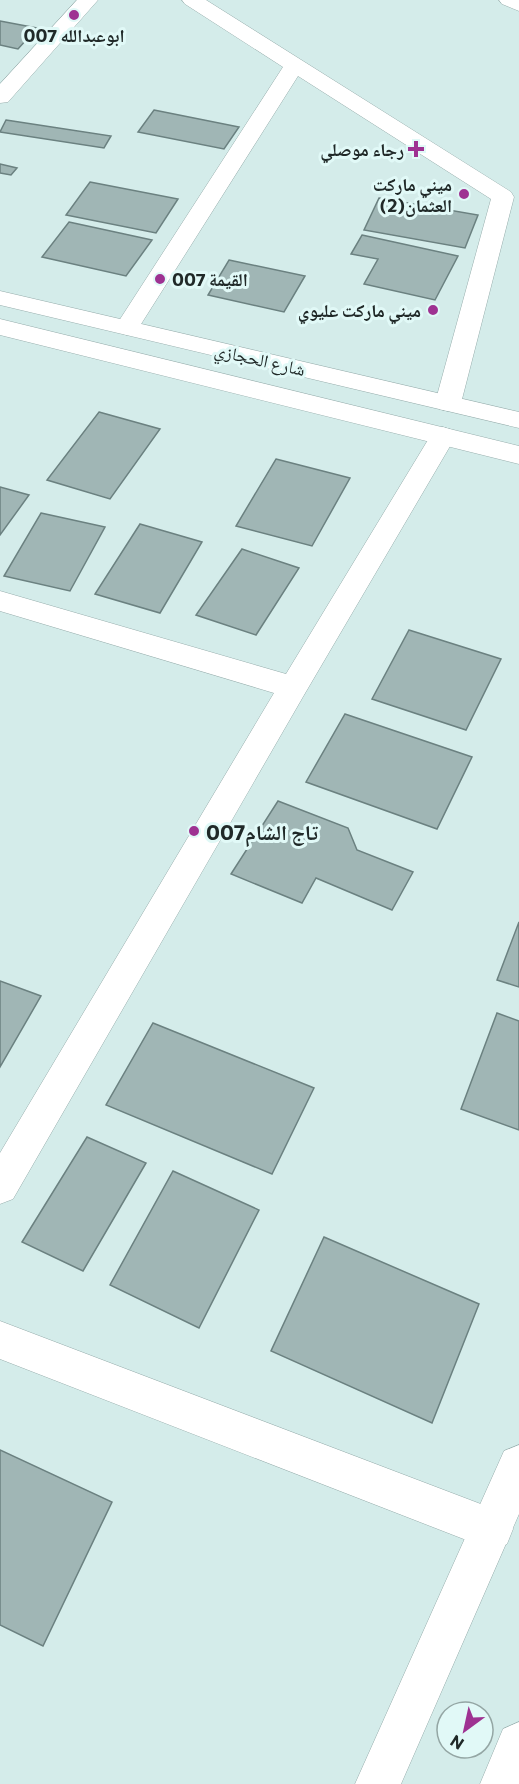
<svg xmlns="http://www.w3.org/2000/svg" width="519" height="1784" viewBox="0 0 519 1784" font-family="Commissioner,'Noto Naskh Arabic',sans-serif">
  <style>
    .building { fill: #a0b6b5; stroke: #6b8180; stroke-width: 1.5 }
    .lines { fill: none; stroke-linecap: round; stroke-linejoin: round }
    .street-casing { stroke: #97adac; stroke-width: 1 }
    .secondary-casing { stroke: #97adac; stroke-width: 1 }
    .highway-casing { stroke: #97adac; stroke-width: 1 }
    .street { fill: #fff; fill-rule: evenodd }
    .secondary { fill: #fff; fill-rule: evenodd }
    .highway { fill: #fff; fill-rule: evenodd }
    .poi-dot { fill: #9e3292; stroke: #e1f9f7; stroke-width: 2 }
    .labels { text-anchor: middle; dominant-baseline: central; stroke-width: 6; stroke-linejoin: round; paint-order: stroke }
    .far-poi-label { font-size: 18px; font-weight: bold; fill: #202928; stroke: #e1f9f7; text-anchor: end }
    .far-street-label { font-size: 18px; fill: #202928; stroke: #e1f9f7 }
    .poi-label { font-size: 21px; font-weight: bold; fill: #202928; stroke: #e1f9f7; text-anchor: start }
  </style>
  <rect width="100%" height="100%" fill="#d4ecea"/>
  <path class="building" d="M0,21L37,28L18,49L0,45Z
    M154,110L239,127L224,149L138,132Z
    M6,120L111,136L104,148L0,132Z
    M0,164L17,168L11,175L0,173Z
    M90,182L178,199L156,233L66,215Z
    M379,198L478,215L465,248L364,230Z
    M69,222L152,240L126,276L42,257Z
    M362,235L458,256L435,300L364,284L378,259L351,254Z
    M229,260L305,276L284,312L208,295Z
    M99,412L160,429L110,499L47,480Z
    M276,459L350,478L312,546L236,526Z
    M0,487L29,495L0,535Z
    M41,513L105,527L70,591L4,576Z
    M140,524L202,542L160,613L95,594Z
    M242,549L299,568L256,635L196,615Z
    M409,630L501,659L466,730L372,699Z
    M345,714L472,757L437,829L306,782Z
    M278,801L348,828L357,850L413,872L392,910L316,878L302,903L231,874Z
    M519,922V987L497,980Z
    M0,981L41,996L0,1067Z
    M497,1013L519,1021V1130L461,1109Z
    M153,1023L314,1088L272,1174L106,1105Z
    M87,1137L146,1163L83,1271L22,1242Z
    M173,1171L259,1210L199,1328L110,1285Z
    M324,1237L479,1304L432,1423L271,1351Z
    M0,1450L112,1502L43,1646L0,1625Z"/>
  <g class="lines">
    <defs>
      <path id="street" d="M77,0H98L8,102L0,103V84Z
        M182,0H206L511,192L514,197L461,403L457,409L448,411L439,409L435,403L491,199L298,76L136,332L127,335L118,332L115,327L283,67L185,4Z
        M443,427L452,430L456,436L304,695L13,1199L0,1204V1153L274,693L0,611V591L286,674L434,430Z
        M0,1321L507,1514L513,1529L507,1544L492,1550L0,1359Z"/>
      <path id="secondary" d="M499,0H519V11L502,4Z
        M0,291L519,412V428L0,305Z
        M0,319L519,446V464L0,335Z"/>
      <path id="highway" d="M519,1445V1514L401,1784H355L504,1451Z
        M519,1722V1784H480L503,1729Z"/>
    </defs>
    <use href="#street" class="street-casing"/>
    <use href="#secondary" class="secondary-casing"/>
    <use href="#highway" class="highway-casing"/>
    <use href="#street" class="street"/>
    <use href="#secondary" class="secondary"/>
    <use href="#highway" class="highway"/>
  </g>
  <g class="poi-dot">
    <circle cx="74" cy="15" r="6"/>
    <path d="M413 140h6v6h6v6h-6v6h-6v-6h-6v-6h6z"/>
    <circle cx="464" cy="194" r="6"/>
    <circle cx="160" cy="279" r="6"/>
    <circle cx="433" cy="310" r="6"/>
    <circle cx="194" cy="831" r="6"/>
  </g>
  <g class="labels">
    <g class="far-poi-label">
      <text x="74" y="35" text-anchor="middle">ابوعبدالله 007</text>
      <text x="404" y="149">رجاء موصلي</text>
      <text x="452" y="184">ميني ماركت<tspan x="452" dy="21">العثمان(2)</tspan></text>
      <text x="172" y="279" text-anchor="start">القيمة 007</text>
      <text x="421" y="310">ميني ماركت عليوي</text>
    </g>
    <g class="far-street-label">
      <text transform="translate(260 359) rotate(13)">شارع الحجازي</text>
    </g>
    <g class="poi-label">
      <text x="206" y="831">تاج الشام007</text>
    </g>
  </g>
  <g transform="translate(465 1730) rotate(213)"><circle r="28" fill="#e1f9f7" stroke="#94a6a4" stroke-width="1.5"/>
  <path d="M0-4.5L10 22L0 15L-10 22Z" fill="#9e3292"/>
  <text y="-9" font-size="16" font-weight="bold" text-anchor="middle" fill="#202928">N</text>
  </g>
</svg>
